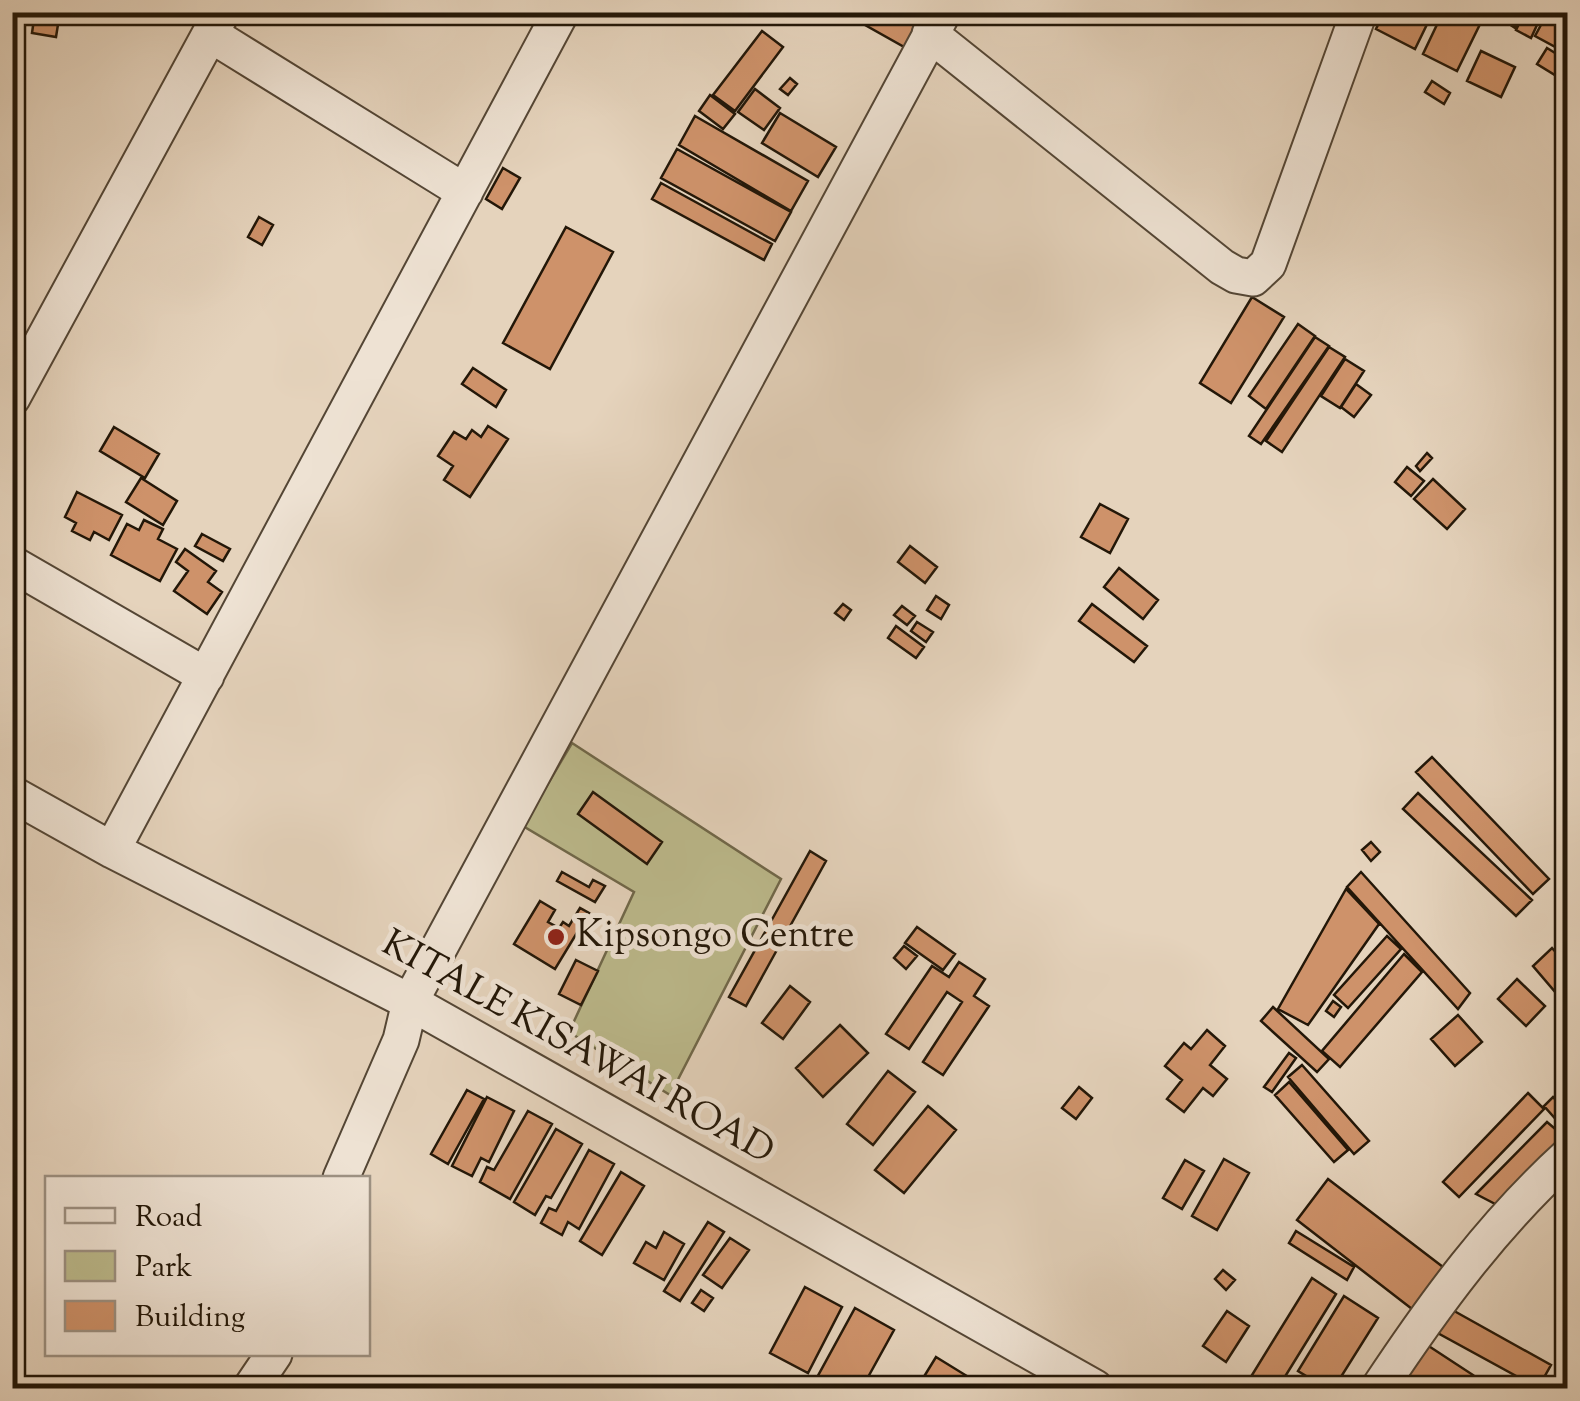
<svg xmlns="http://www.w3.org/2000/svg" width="1580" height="1401" viewBox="0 0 1580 1401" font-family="'Sorts Mill Goudy',serif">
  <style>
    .green { fill: #bcba8c; stroke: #70684a; stroke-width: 2.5 }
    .building { fill: #ce926a; stroke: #231708; stroke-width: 2.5 }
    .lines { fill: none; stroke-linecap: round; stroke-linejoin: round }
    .minor-casing { stroke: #544635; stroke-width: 39 }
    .minor { stroke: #eee2d3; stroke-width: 35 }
    .poi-dot { fill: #8f2418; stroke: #eee2d3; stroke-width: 4 }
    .labels { text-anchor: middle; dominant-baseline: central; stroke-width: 10; stroke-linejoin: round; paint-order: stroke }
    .poi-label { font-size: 38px; fill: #231708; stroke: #eee2d3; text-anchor: start }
    .street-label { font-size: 38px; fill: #231708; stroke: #eee2d3 }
  </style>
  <rect width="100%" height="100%" fill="#e5d3bc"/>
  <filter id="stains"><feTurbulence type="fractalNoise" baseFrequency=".002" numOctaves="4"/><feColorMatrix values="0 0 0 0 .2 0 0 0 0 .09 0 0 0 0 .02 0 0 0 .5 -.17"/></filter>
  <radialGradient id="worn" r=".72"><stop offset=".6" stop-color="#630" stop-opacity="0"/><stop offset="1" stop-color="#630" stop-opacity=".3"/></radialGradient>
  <path class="green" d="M572,743L781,879L670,1095L569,1032L634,892L523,826Z"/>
  <path class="building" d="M35,12H60L56,37L32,33Z
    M842,12H899L919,24L906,48Z
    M1384,12H1433L1415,49L1376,29Z
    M1443,12H1486L1457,71L1423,54Z
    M1491,12H1523L1515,28Z
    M1525,12H1543L1531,38L1516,30Z
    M1548,12H1568V38L1561,50L1535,36Z
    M762,31L783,47L735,111L713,95Z
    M1547,48L1568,61V73L1563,80L1537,64Z
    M1481,51L1515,67L1501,97L1467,81Z
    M790,78L797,84L788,95L780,89Z
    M1432,81L1450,93L1444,104L1425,92Z
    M755,89L780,108L764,130L738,112Z
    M710,95L735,114L723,129L699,111Z
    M780,113L836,147L818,177L762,143Z
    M695,116L808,181L791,211L679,145Z
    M677,149L791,212L775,241L661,178Z
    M503,168L520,178L502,209L486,199Z
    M661,183L772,244L764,260L652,199Z
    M259,217L273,225L262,245L248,237Z
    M566,227L613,252L550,369L503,343Z
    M1252,297L1284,317L1231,403L1200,383Z
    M1298,324L1315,336L1266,409L1249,396Z
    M1315,337L1329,346L1261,444L1249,436Z
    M1329,347L1345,357L1282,452L1266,441Z
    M1345,359L1364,371L1340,408L1321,396Z
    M473,368L506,390L496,407L462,384Z
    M1356,384L1371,395L1354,417L1341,407Z
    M488,426L508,439L470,497L444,480L453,466L438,456L454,432L466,439L472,430L481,437Z
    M114,427L159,454L145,478L100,451Z
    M1427,453L1432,458L1420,471L1416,466Z
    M1407,467L1424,481L1411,496L1395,482Z
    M141,478L177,501L163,525L126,502Z
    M1433,479L1465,509L1447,529L1414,499Z
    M77,492L122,515L109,540L94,532L90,540L72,531L76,523L65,517Z
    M1100,504L1128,519L1110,553L1081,537Z
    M144,520L163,529L158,539L177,549L160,581L111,555L127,524L139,530Z
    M202,534L230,549L223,561L195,546Z
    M910,546L937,567L925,583L898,562Z
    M185,549L216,571L208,582L222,592L207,614L174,591L188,571L176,562Z
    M1119,568L1158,600L1143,619L1104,587Z
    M936,596L949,605L941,619L927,610Z
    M843,604L851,610L844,620L835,613Z
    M1092,604L1147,646L1134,662L1079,621Z
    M902,606L915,616L907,625L894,615Z
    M917,622L933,632L926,642L911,631Z
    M896,626L924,647L916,658L888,638Z
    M1432,757L1549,879L1533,894L1416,772Z
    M593,792L662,842L647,864L578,814Z
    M1418,793L1532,900L1516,916L1403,809Z
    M1371,842L1380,852L1371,861L1362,850Z
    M810,851L826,861L746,1006L729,997Z
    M562,872L589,887L593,880L605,886L595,902L557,881Z
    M1361,872L1470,993L1458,1009L1347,887Z
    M1346,889L1379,924L1308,1025L1278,1009Z
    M540,901L555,910L548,922L559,928L563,922L569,926L580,908L589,913L555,969L514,944Z
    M917,927L955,954L943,970L905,943Z
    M1387,936L1401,949L1348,1008L1334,995Z
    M904,946L917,956L906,969L894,958Z
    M1552,948L1568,966V1007L1533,966Z
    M1404,954L1422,972L1340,1067L1322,1051Z
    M576,960L598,971L581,1005L559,994Z
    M959,962L985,979L974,996L989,1006L943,1075L923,1062L962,1002L947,992L909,1049L886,1034L932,966L949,977Z
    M1517,979L1545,1006L1526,1026L1498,999Z
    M790,986L810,1002L783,1039L762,1023Z
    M1333,1001L1341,1007L1334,1017L1326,1011Z
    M1273,1007L1329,1059L1317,1072L1261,1021Z
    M1458,1015L1482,1042L1455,1066L1431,1039Z
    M840,1025L868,1053L823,1097L796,1068Z
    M1207,1030L1225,1046L1210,1065L1227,1079L1213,1096L1203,1088L1184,1112L1167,1099L1182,1080L1165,1066L1184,1043L1191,1049Z
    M1289,1053L1296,1058L1272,1092L1264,1087Z
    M1302,1065L1369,1141L1354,1154L1288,1077Z
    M888,1071L915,1092L873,1145L847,1124Z
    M1289,1082L1348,1150L1334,1162L1275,1095Z
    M1079,1087L1092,1098L1076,1119L1062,1108Z
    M467,1090L484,1099L448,1164L431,1154Z
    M1528,1093L1544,1109L1459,1197L1443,1182Z
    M487,1097L514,1111L489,1162L481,1158L472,1176L452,1166Z
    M1553,1097L1568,1112L1560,1124L1544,1106Z
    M928,1106L956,1130L904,1193L875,1170Z
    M528,1111L552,1124L510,1199L480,1182L487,1167L494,1170Z
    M1547,1122L1566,1138L1501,1207L1476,1194Z
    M556,1129L582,1144L551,1198L546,1196L535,1215L514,1202Z
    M589,1150L614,1164L579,1229L568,1222L562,1235L541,1223L549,1208L556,1211Z
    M1224,1159L1249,1173L1217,1230L1192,1216Z
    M1185,1160L1204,1171L1182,1209L1163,1198Z
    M621,1172L644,1186L602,1255L580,1241Z
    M1328,1179L1443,1267L1412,1309L1297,1220Z
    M1568,1180V1202L1557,1194Z
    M708,1222L724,1232L680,1301L664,1291Z
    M1296,1231L1354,1267L1347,1280L1289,1243Z
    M664,1232L684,1244L664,1280L634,1263L646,1242L656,1248Z
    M730,1238L749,1250L722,1288L703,1275Z
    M1223,1270L1235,1280L1226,1290L1215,1279Z
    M1312,1278L1336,1294L1278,1388H1244Z
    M805,1287L842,1307L808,1373L770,1353Z
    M701,1290L713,1298L704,1311L692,1303Z
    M1344,1296L1378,1318L1334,1388H1326L1298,1371Z
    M1447,1307L1551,1365L1538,1388L1434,1331Z
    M855,1308L894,1330L862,1388H825L814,1383Z
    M1227,1311L1249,1326L1226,1362L1203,1346Z
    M1421,1341L1473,1375L1464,1388H1391Z
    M936,1357L975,1381L970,1388H917Z
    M1291,1377L1312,1388H1285Z"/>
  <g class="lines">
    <defs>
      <path id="minor" d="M210,34L465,192
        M930,34L1222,267L1236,275L1253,278L1268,264L1359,12
        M12,398L222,12
        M12,564L206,676
        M12,794L112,850L410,1002L1095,1388
        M112,850L561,12
        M341,1178L401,1040L410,1002L943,12
        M251,1388L274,1354
        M1379,1388C1434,1305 1493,1224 1568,1156"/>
    </defs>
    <use href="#minor" class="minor-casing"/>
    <use href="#minor" class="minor"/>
  </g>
  <circle class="poi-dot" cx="556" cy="937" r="10"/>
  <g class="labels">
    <g class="poi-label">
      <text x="576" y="937">Kipsongo Centre</text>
    </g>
    <g class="street-label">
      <text transform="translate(577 1049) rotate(29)">KITALE KISAWAI ROAD</text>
    </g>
  </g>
  <rect width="1580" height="1401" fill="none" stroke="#e5d3bc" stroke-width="50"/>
  <rect x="15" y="15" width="1550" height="1371" fill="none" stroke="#231708" stroke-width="5"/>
  <rect x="25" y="25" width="1530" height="1351" fill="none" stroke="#231708" stroke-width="2.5"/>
  <rect x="45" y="1176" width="325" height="180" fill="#eee2d3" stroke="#9d9182" stroke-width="2.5"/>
  <rect x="65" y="1208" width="50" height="15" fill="#eee2d3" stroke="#9d9182" stroke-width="2.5"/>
  <text x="135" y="1226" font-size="30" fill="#231708">Road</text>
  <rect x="65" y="1251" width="50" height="30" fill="#bcba8c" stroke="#9d9182" stroke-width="2.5"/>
  <text x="135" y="1276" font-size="30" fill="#231708">Park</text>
  <rect x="65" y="1301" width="50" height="30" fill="#ce926a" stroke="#9d9182" stroke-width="2.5"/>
  <text x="135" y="1326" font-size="30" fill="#231708">Building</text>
  <rect width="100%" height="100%" filter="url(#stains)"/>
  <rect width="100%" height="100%" fill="url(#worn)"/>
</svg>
